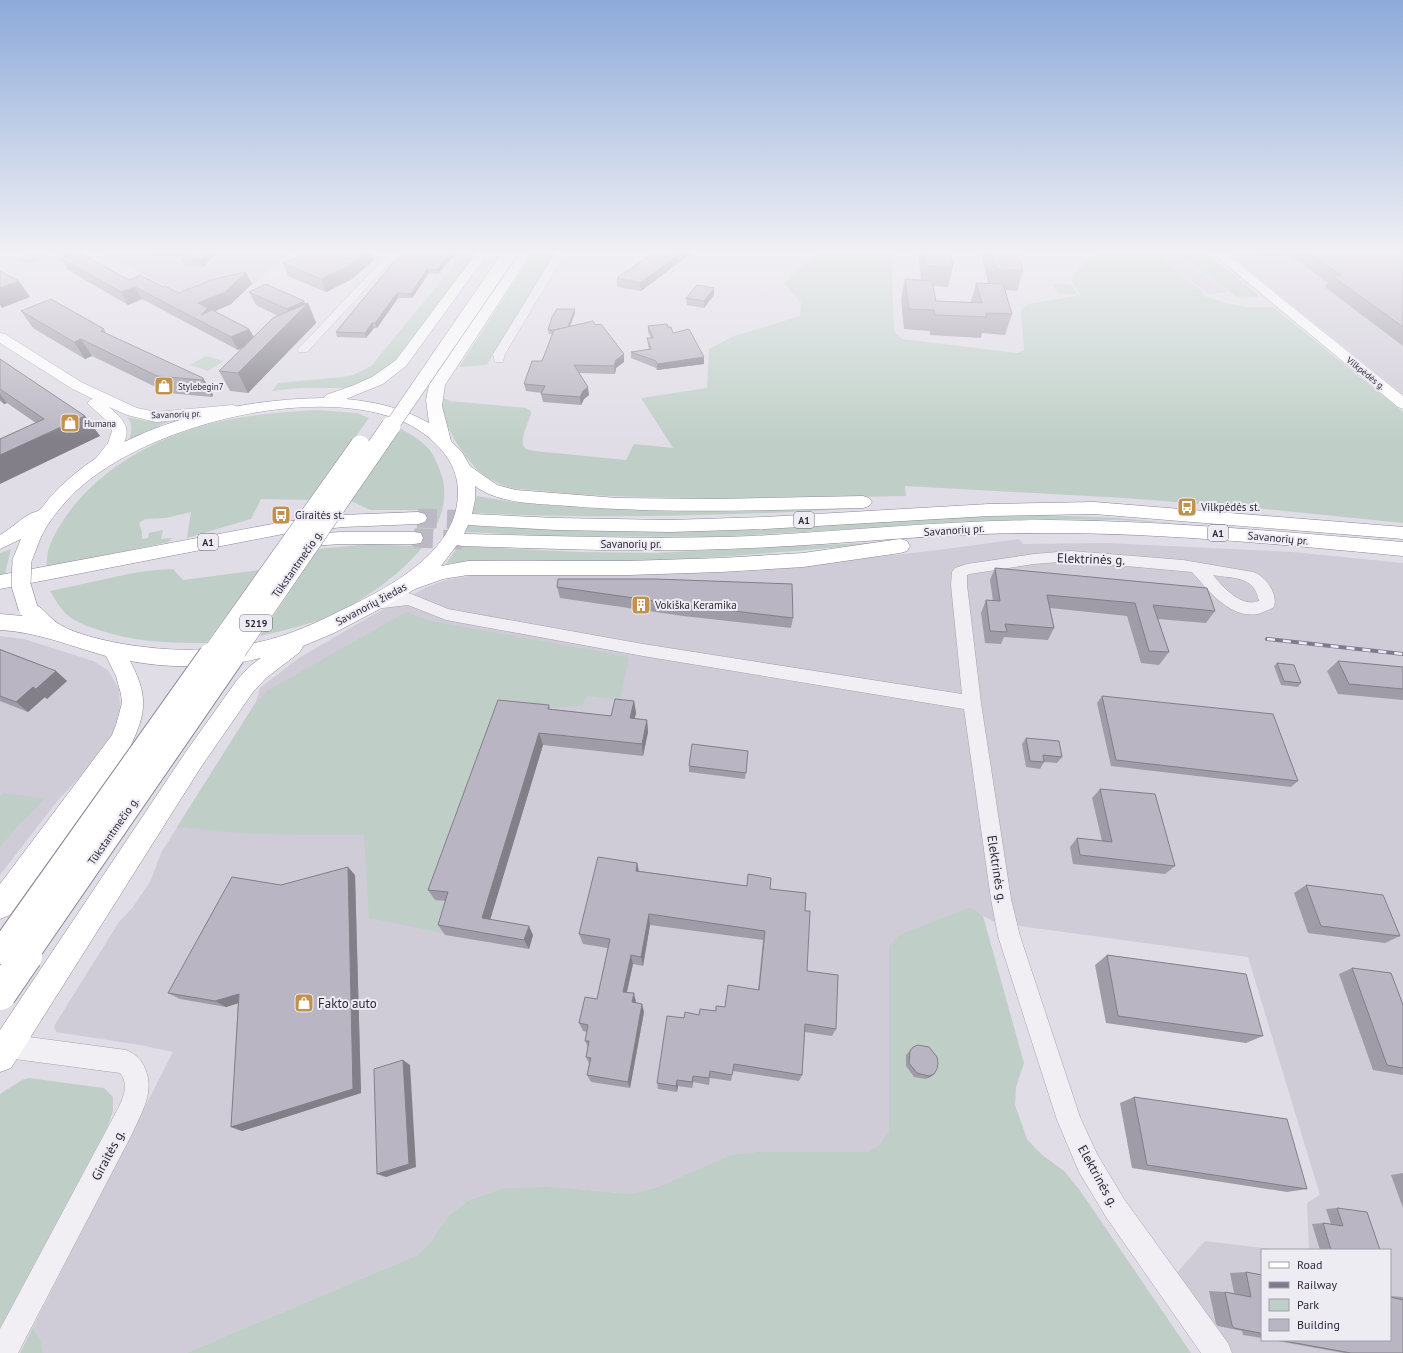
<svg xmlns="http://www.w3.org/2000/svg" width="1403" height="1353" viewBox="0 0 1403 1353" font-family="'PT Sans',sans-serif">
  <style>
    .built { fill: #cfcbd7 }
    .green { fill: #bfcfc7 }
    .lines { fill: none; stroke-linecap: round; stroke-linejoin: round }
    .highway-tunnel { stroke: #bdb9c4; stroke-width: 19; stroke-dasharray: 19 10; stroke-linecap: butt }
    .minor-casing { stroke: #a7a3af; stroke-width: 1 }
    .major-casing { stroke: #a49db0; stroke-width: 1 }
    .highway-casing { stroke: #8d869b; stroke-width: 1 }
    .minor { fill: #f1eff4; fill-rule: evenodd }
    .major { fill: #fff; fill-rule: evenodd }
    .highway { fill: #fff; fill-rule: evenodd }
    .rail-casing { stroke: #80788e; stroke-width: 4 }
    .rail { stroke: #eeecf3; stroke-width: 2.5; stroke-dasharray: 8; stroke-linecap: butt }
    .highway-bridge-far3-casing { stroke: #8d869b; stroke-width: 15; stroke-linecap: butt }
    .highway-bridge-far2-casing { stroke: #8d869b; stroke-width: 20; stroke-linecap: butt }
    .highway-bridge-far1-casing { stroke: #8d869b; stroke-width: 26; stroke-linecap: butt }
    .highway-bridge-casing { stroke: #8d869b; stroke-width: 34; stroke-linecap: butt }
    .highway-bridge-far3 { stroke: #fff; stroke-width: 14 }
    .highway-bridge-far2 { stroke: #fff; stroke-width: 19 }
    .highway-bridge-far1 { stroke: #fff; stroke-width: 24 }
    .highway-bridge { stroke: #fff; stroke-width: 32 }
    .wall { fill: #a09ca7 }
    .shaded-wall { fill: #827f88 }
    .building { fill: #bab5c2; stroke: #827f88 }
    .labels { text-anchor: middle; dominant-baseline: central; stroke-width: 4; stroke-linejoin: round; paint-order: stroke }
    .far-street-label { font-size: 9px; fill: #2f283b; stroke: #eeecf3 }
    .far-poi-label { font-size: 9px; fill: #2f283b; stroke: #eeecf3; text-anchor: start }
    .shield { fill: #eeecf3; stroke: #686372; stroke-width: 1 }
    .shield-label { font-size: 10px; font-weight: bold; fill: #2f283b }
    .poi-label { font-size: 11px; fill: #2f283b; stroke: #eeecf3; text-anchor: start }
    .street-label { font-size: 11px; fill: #2f283b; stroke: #eeecf3 }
    .near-street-label { font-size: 13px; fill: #2f283b; stroke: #eeecf3 }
    .near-poi-label { font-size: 13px; fill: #2f283b; stroke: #eeecf3; text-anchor: start }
  </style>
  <rect width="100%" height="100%" fill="#e0dde6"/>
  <path class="built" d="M107,252H289L253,285L220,288L194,300L102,253Z
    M1153,252H1173L1228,292L1209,294Z
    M1226,252H1403V395L1323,330Z
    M1019,539L1023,544L1106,543L1292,552L1403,563V1353H1228L1173,1277L1205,1241L1279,1250H1262V1340H1390V1250H1309L1307,1203L1320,1195L1248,957L997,923L983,916L975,909L889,946V1131L879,1145L868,1152H755L730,1155L660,1186L630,1194L547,1186L503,1188L469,1200L449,1215L431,1241L417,1255L186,1353H43L41,1341L33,1327L173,1052L140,1045L56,1032L54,1026L119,922L133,907L151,880L161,853L256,702L260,688L299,658L371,616L429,586L447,580L478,574L817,563L931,551Z
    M0,636L24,639L93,661L108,670L119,689L120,709L113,732L94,762L58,800L0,875Z"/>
  <path class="green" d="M37,252L49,256L28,264L18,259Z
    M463,252H478L396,362L389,369L352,388H300L272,391L278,383L342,377L353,375L371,366L447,274Z
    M534,252H556L487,365L459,367Z
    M820,252H891L894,331L902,339L1017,353L1024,350L1021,310L1029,304L1081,295L1071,279L1089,258L1102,252H1152L1203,292L1204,296L1230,304L1246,307H1273L1403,412V523L1265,509L1124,498L905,486L906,496C807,498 709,500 610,496C584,495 558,493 532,490C524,489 515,489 508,487C500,484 488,479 481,473C465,459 436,418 443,395V398L450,401L526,408L531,411V414C529,421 518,442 525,448C527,450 532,450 535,451L626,460L634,444L673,448L641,398L707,388L709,349L732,337L800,316L801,303L784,283Z
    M1175,252H1205L1256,293L1259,297L1238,298Z
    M1052,284H1070L1077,294H1058Z
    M206,356L224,361L208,371L190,365Z
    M317,410L357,413L369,418L310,500L261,499L251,519L187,538L191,512L166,518L145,519L139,523L142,532V539L148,538L149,533L163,530L161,539L172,538L169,542L46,567C47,562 47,556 48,552C50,542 56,532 61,524C92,473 152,439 209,424C244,415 281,412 317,410Z
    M127,417L146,421L167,422L129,440C132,431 133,424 127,417Z
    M400,428C410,434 419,439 427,447C433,453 436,461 439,468C466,530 384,590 336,613C312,624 286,630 260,636L318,549L372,544L411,546L416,532L419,510H370L351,501Z
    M477,496L512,502L550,505L673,511L848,508L850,509C724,516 599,519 472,513Z
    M1042,515L1119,518L1181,524L1119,520L1034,519L713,537L554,536L465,532L468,525L597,531H722L941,518Z
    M905,541C808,550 712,559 615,562C559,563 502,556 446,564L458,546L579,552L654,553Z
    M11,549L5,574L0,575V553Z
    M173,569L183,580L260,570L206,643C169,643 132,642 96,629C86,626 74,621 66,614C59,607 55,599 50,591L133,573L155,570Z
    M408,611L418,617L436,622L629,657L620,700L588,696L581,706L536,709L435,899L452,902L442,933L369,918L364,835L250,834L177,827L256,702L267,691Z
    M3,793L45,798L14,830L0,848V797Z
    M969,908L975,909L983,916L1024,1063L1016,1087L1015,1105L1027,1139L1041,1154L1064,1171L1079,1189L1191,1353H186L417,1255L431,1241L449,1215L469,1200L503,1188L547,1186L630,1194L660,1186L730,1155L755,1152H868L879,1145L889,1131V946L899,935Z
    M29,1078L104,1088L113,1097V1111L107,1128L0,1328V1094L22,1080Z
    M33,1327L41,1341L43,1353H20Z"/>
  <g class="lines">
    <path class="highway-tunnel" d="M418,518L470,520
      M414,538L462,540"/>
    <defs>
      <path id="minor" d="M390,252H400L307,352H299L297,350L299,348Z
        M556,252H566L505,354L503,362H495L493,354Z
        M1081,252H1093L1094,253L1089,256L1083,254Z
        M1071,551L1183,560L1253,572C1265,575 1280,596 1273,608C1268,610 1263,612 1258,614C1230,619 1208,590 1192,572L1071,561L1034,564L970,574L967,575V585L981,703L1011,899L1020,936L1080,1117L1097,1154L1124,1199L1228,1343L1232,1353H1201L1106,1217L1079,1172L1057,1120L998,936L991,899L964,709L643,656L446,620L408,605L375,609L369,607L367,603L369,599L409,593L448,609L643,644L962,694L951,585L952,572L955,568L967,564L1034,554ZM1213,575C1234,579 1254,575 1259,601C1241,608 1223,587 1213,575Z
        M7,1034L126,1050C135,1054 140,1058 144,1066C156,1091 142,1111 132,1134L18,1353H0V1329L114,1116C121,1103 131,1086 120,1073L7,1058L0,1055V1037Z"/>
      <path id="major" d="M1211,252H1224L1403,396V409L1398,407Z
        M0,333L5,334L81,382L137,408L156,412L233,405L238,407L241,410L238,413L233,415L156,422L127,415L109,407C139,431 126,442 106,467L100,468L94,467L92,463L108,443L112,431L108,422L87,403L90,400L93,399L71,388L0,343Z"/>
      <path id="highway" d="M477,252H489L406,366L383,384L346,399C377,402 402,408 429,423L426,400L429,385L520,252H532L445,385L442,406L451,441L462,452L470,466L497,485L516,490L617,498L718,499L863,496L869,498L872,502L869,506L863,508C765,510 667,514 569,506C537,503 501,505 475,486V500L472,514L556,518L670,520L765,517L989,504L1094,502L1403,527V539L1094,514L989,516L765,529L670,532L556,530L468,525L464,534C560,536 656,540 752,536C851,531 950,520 1049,520C1168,521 1285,532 1403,542V556C1285,545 1167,533 1049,533C949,532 850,544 751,548C655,553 558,549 462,546L457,545L441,566L468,561H628L721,558L803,553L900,539L907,541L910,546L907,551L900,553L803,567L721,572L628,575H468L443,579L415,589L391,603L334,633L303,646L300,652L266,678L253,692L201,767L11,1068L0,1072V1030L185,753L237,680L250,666L261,658C219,668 173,669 130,661C148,695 147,712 130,747L10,915L0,919V884L112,735L116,725L122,703L121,694L116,676L106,656C70,646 38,632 0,630V614L23,616L18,608L21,603C38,598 46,616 59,624C77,636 123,645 145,647C182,652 219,650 255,643C289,636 318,622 348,607C396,584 467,545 457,481C452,452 423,429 397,419C307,385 146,426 76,491C63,504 49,520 41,537C37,546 34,557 29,566L22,568L15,566L12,561L21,539L0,549V535C11,529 21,518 32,513C34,512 37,512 38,511C43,508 48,499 52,495C62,484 74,474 86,465C151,418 245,399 324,398L326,395L354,385L372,377L396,360Z
        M418,512L425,514L427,518L425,522L418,524L343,527L283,534L0,589V575L283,522L343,515Z
        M341,532H414L421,533L423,538L421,543L414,544H341L294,547L287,546L285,541L287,536L294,535Z"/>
    </defs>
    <use href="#minor" class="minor-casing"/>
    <use href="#major" class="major-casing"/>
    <use href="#highway" class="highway-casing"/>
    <use href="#minor" class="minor"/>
    <use href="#major" class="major"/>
    <use href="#highway" class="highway"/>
    <defs>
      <path id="rail" d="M1267,639L1403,654"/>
    </defs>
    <use href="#rail" class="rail-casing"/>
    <use href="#rail" class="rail"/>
    <defs>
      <path id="highway-bridge-far3" d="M391,427L511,252"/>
      <path id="highway-bridge-far2" d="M22,561L21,585L28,608
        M210,656L360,445
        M233,656L391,426"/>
      <path id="highway-bridge-far1" d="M0,952L211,655
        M25,957L233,655"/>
      <path id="highway-bridge" d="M0,994L26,956"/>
    </defs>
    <use href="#highway-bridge-far3" class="highway-bridge-far3-casing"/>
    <use href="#highway-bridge-far2" class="highway-bridge-far2-casing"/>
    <use href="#highway-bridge-far1" class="highway-bridge-far1-casing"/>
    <use href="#highway-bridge" class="highway-bridge-casing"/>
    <use href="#highway-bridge-far3" class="highway-bridge-far3"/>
    <use href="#highway-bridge-far2" class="highway-bridge-far2"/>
    <use href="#highway-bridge-far1" class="highway-bridge-far1"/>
    <use href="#highway-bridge" class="highway-bridge"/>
  </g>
  <path class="wall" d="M57,252H86L81,253L129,280L163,287L179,293L252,284L231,304L215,311L249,329L254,337L278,316L256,305L249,292L306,304L308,303L316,323L248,393L230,391L219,371L244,347L238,350L142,299L128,305L68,270L60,258L66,256Z
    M148,252H219L203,267L185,266L181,260L184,257L150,256Z
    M405,252H457L438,274L429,273L412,298H398L377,328H374L366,338L337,337L336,332Z
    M655,252H693L641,291L617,287V278Z
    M918,252H950L953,267L948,287L933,286L936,301L971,302L976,283H988L981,252H1017L1023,271L1017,291L1005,290L1012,314L1005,335L982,333L981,338L930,335V331L904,329L901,299L905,279L921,280Z
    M1256,252H1403V346L1325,287L1328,283L1290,255L1263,257Z
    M374,260L352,279L326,292L288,276L283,263Z
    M714,295L704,308L687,305L686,298Z
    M21,311L104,329L106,333L203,378L213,395L212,397L168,393L92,356L85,359L33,328Z
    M575,313L570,326L595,325L624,354V362L616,368L615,374L579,373L589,395L584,399L581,405L543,402L541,394L542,393L526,391L524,384L542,361L552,334H549L548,330Z
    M648,326L668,327L704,364L657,370L656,368L631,358V352L649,349L648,345L647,338H651L648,332Z
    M0,359L85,416L100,436L36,423L7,403L4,404L0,401Z
    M995,568L1215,611L1206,623L1158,619L1169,652L1159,665L1141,663L1127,616L1050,608L1054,628L1048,640L1004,637L1001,644L985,643L981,613L986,600L993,601L990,580Z
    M557,587L793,618L791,628L683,616L560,598Z
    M0,649L56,671L67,681L47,699L45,697L28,712L0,701Z
    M1338,661L1403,667V700L1338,694L1327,671Z
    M1277,663L1301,683L1298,687L1281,685L1274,666Z
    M1102,696L1298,781L1291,787L1111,766L1097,703Z
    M634,701L636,713L634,718L647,720L648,732L643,756L543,745L490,919L533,935L529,949L445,935L438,925L446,901L435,900L428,890L549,705L550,709L611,716Z
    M1026,738L1062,757L1057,763L1044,762L1040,769L1026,767L1022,744Z
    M748,751L745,779L689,772V766Z
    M1100,789L1175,866L1165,874L1073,864L1070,847L1077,838L1102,841L1092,798Z
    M637,863L639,871L747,886L748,874L805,911L807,971L836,1029L832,1036L805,1032L802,1075L799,1081L733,1071L731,1081L710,1078L709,1085L693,1082L692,1088L678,1086L677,1092L658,1089L657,1083L684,1018L716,1011L725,1007L758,990L763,940L650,925L643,966L633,964L627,992L636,1002V1003L644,1012L630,1088L591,1082L587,1075L589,1064L586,1057L588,1047L585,1041L587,1032L583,1031L579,1023L597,999L608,948L583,944L579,934Z
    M355,875L361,1093L242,1131L231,1127L238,1003L226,1007L180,999L168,993L281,885Z
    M1306,885L1400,936L1385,943L1308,933L1294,893Z
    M1107,955L1263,1036L1246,1043L1106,1023L1095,965Z
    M1352,968L1403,1005V1075L1373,1070L1339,974Z
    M913,1047L934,1074L930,1077L925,1079L914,1077L906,1066V1055Z
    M1134,1097L1307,1189L1287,1192L1132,1168L1120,1103Z
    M1403,1173V1208L1391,1175Z
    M1337,1208L1380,1250H1320L1312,1224L1323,1223L1331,1224L1326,1209Z
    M1246,1272L1262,1275V1338L1243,1335L1242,1331L1218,1326L1216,1324L1209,1291L1225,1292L1234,1293L1230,1273Z
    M1390,1296L1403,1297V1353H1344L1272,1340H1390Z"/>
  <path class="shaded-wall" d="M65,252H86L69,258Z
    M209,252H219L203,267L200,260Z
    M365,252H371L374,260L352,279L326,292L321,279Z
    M452,252H457L438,274L437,270Z
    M682,252H693L641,291L640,283Z
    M427,269L429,273L412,298L411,294Z
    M246,272L252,284L231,304L211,313L201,315L198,303Z
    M19,281L30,297L2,308L0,305V288Z
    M135,287L142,299L128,305L121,292Z
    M714,288V295L704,308V301Z
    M397,293L398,298L377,328L375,323Z
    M304,301L306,305L308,303L316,323L248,393L238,373L292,320L287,309Z
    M575,309V313L567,334V330Z
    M372,323L374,328L366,338L365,333Z
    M249,329L256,341L238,350L231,337Z
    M81,339L92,356L85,359L74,342Z
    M624,354V362L616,368L615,374L614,366L616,360Z
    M704,357V364L657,370V364Z
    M203,378L213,395L212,397L202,380Z
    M588,387L589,395L584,399L581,405L580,397L583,391Z
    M0,394L7,403L4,404L0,399Z
    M85,416L100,436L0,484V455Z
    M56,671L67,681L47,699L36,689Z
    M33,687L45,697L28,712L16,702Z
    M634,701L636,713L632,730L630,718Z
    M647,720L648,732L643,756L642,744Z
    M539,733L543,745L488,927L482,918Z
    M637,863L639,874L636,871Z
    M348,867L355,875L361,1093L242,1131L231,1127Z
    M649,914L650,925L643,966L641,957Z
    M529,926L533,935L529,949L524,940Z
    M631,955L633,964L625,1000L623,992Z
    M634,993L636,1002L634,1011L632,1002Z
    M239,994L249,1000L226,1007L215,1001Z
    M642,1004L644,1012L630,1088L628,1082Z
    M403,1060L410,1065L416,1167L386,1177L377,1174Z
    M934,1074L930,1077L925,1079L929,1076Z
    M693,1076V1082L692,1088V1082Z
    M677,1080L678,1086L677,1092L676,1086Z"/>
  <path class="building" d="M78,252L129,280L140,275L163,287L165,286L179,293L214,279L246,272L225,292L198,303L208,308L201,315L212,310L249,329L231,337L135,287L121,292L60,258Z
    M190,252H209L200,260H181Z
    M310,252H365L347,267L321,279L283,263Z
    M405,252H452L437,270L427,269L411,294L397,293L375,323H372L365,333L336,332L392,264Z
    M655,252H682L640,283L617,278Z
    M924,252H950L953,267L926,266Z
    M991,252H1017L1023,271L996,269Z
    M1307,252H1403V327L1332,276L1341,275Z
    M0,271L19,281L0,288Z
    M905,279L932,281L936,301L982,303L976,283L1003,284L1012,314L986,313L987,317L935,315L934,310L909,309Z
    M266,284L304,301L287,309L249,292Z
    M697,285L714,288L704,301L686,298Z
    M51,299L104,329L101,331L203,378L202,380L157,376L81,339L74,342L21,311Z
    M308,303L238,373L219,371L273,318Z
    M557,309H575L568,327L553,330H548L552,317Z
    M593,321L595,325L601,324L624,354L616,360L614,366L574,365L588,387L583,391L580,397L541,394L545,386L524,384L532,361H542L554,330Z
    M667,324L668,327H671L673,333L689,329L704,357L657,364L656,361L631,352L651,349L647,338H653L648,326Z
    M0,359L85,416L0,455V439L44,419L0,389Z
    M995,568L1207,588L1215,611L1153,605L1169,652L1149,651L1135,603L1047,595L1054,628L1005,624L1007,632L990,631L986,600L1000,601Z
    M558,579H655L792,584L793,618L683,605L557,587Z
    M0,649L1,650L56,671L36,689L33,687L16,702L0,696Z
    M1338,661L1403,667V689L1349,684Z
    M1277,663L1294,665L1301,683L1284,681Z
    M1102,696L1273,714L1298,781L1116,760Z
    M615,699L634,701L630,718L647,720L642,744L539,733L482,918L529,926L524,940L438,925L448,892L428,890L498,700L549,705L548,709L611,716Z
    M1026,738L1059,741L1062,757L1043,755L1044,762L1030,761Z
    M692,744L748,751L746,773L689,766Z
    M1100,789L1155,794L1175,866L1080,855L1077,838L1112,842Z
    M598,857L637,863L636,871L747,886L748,874L771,878L770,889L806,893L805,911H810L807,971L838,975L836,1029L805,1024L802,1075L734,1064L732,1075L710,1071L709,1078L693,1076L692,1082L677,1080L676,1086L657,1083L667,1016L684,1018L685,1012L699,1015L700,1009L716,1011V1006L725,1007L728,985L759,990L765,931L649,914L641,957L631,955L623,992L634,993L632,1002L642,1004L628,1082L587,1075L591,1058L586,1057L589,1041H585L588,1025L579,1023L585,997L597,999L610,939L579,934Z
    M348,867L353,1089L231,1127L239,994L215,1001L168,993L232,877L281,885Z
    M1306,885L1383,895L1400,936L1321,926Z
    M1107,955L1246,974L1263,1036L1118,1016Z
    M1352,968L1391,973L1403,1005V1068L1387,1065Z
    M918,1045L929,1047L937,1057L938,1063L937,1069L934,1074L929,1076L917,1073L909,1063L910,1051L913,1047Z
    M403,1060L409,1164L377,1174L374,1069Z
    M1134,1097L1287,1119L1307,1189L1147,1165Z
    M1337,1208L1367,1212L1380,1250H1331L1323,1223L1343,1226Z
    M1246,1272L1262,1275V1337H1261L1260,1333L1234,1328L1232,1325L1225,1292L1251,1297Z
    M1390,1297L1403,1300V1353H1351L1279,1340H1390Z"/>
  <linearGradient id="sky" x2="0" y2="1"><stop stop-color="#8daad9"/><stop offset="0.57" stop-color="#f1f0f4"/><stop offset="1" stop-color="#f1f0f4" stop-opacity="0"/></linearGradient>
  <rect width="1403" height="441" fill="url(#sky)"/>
  <defs>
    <symbol id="shop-square" viewBox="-11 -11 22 22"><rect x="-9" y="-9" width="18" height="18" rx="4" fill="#c2924b" stroke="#eeecf3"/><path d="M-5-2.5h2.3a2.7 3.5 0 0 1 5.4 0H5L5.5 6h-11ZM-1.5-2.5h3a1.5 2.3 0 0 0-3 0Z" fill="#fff"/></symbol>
    <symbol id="bus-square" viewBox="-11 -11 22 22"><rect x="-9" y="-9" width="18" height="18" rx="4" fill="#c2924b" stroke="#eeecf3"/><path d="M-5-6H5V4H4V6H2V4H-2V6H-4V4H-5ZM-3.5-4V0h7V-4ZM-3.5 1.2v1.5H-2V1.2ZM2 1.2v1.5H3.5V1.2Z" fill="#fff"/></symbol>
    <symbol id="building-square" viewBox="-11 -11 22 22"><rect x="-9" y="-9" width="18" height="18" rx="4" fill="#c2924b" stroke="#eeecf3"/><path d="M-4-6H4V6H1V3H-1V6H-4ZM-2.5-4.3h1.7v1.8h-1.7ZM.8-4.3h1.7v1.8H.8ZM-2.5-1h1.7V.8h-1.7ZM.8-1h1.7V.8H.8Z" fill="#fff"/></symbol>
  </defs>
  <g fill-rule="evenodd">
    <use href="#shop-square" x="153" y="375" width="22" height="22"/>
    <use href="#shop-square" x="59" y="412" width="22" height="22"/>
    <use href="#bus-square" x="1176" y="496" width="22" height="22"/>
    <use href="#bus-square" x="270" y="504" width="22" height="22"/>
    <use href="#building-square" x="630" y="594" width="22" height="22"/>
    <use href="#shop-square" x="293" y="992" width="22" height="22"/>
  </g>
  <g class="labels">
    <g class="far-street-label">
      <text transform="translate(1366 373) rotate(39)">Vilkpėdės g.</text>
      <text transform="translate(176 414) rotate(-2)">Savanorių pr.</text>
    </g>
    <g class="far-poi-label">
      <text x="178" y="386">Stylebegin7</text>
      <text x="84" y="423">Humana</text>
    </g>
    <g class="shield">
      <rect x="794" y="512" width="20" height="16" rx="3"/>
      <rect x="1208" y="525" width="20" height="16" rx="3"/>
      <rect x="198" y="534" width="20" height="16" rx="3"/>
      <rect x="240" y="615" width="32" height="16" rx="3"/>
    </g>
    <g class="shield-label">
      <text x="804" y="520">A1</text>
      <text x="1218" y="533">A1</text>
      <text x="208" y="542">A1</text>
      <text x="256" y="623">5219</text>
    </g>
    <g class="poi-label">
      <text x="1201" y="507">Vilkpėdės st.</text>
      <text x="295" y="515">Giraitės st.</text>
      <text x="655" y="605">Vokiška Keramika</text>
    </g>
    <g class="street-label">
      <text transform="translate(954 530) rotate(-4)">Savanorių pr.</text>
      <text transform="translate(1278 538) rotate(5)">Savanorių pr.</text>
      <text x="631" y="544">Savanorių pr.</text>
      <text transform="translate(297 564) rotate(-55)">Tūkstantmečio g.</text>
      <text transform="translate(371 604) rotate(-28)">Savanorių žiedas</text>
      <text transform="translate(113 831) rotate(-55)">Tūkstantmečio g.</text>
    </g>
    <g class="near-street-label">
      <text transform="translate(1091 559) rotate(2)">Elektrinės g.</text>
      <text transform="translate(997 869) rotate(81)">Elektrinės g.</text>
      <text transform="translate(108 1155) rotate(-62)">Giraitės g.</text>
      <text transform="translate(1098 1176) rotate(61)">Elektrinės g.</text>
    </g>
    <g class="near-poi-label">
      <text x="318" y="1003">Fakto auto</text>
    </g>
  </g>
  <rect x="1261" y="1249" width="130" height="92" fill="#eeecf3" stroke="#a29ea9"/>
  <rect x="1269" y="1262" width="20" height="6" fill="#ffffff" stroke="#a29ea9"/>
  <text x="1297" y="1269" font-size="12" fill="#2f283b">Road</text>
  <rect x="1269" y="1282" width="20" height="6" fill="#80788e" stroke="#a29ea9"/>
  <text x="1297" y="1289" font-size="12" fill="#2f283b">Railway</text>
  <rect x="1269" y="1299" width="20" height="12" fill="#bfcfc7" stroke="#a29ea9"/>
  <text x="1297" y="1309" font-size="12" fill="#2f283b">Park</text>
  <rect x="1269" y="1319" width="20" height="12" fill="#bab5c2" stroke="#a29ea9"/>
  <text x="1297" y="1329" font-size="12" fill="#2f283b">Building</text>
</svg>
